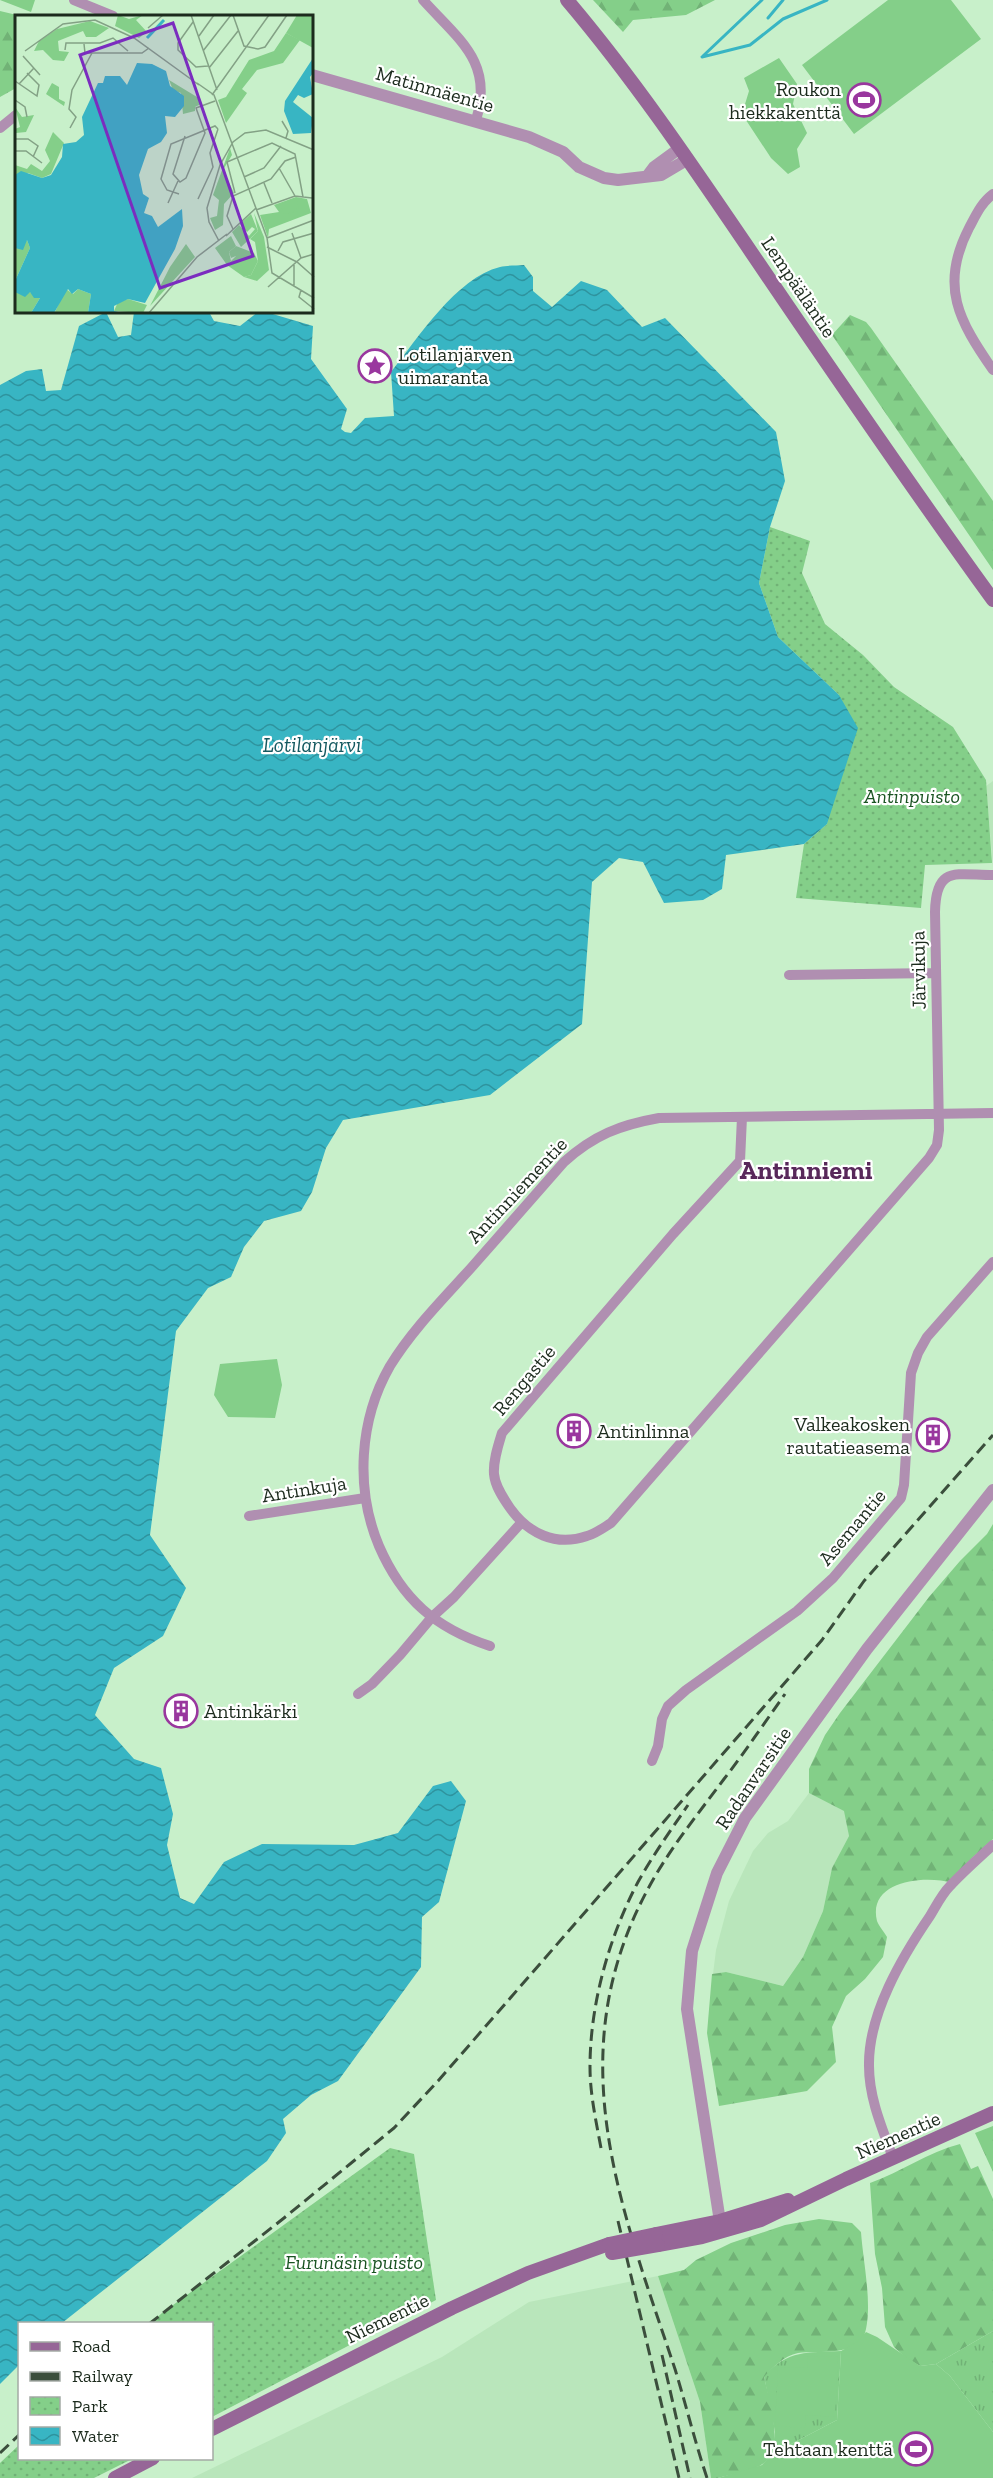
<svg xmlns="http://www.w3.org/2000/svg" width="993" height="2478" viewBox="0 0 993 2478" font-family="'Zilla Slab',serif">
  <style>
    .built { fill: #b9e6bb }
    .grass { fill: url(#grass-tufts) }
    .forest { fill: url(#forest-firs) }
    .park { fill: url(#park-dots) }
    .garden { fill: #84cf89 }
    .water { fill: url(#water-waves) }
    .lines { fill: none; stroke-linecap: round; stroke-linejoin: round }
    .stream { stroke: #38b5c3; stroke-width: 3 }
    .minor { stroke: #b08fb1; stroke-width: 10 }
    .tertiary { stroke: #b08fb1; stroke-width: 12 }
    .secondary { stroke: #966697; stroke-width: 14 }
    .rail { stroke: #3b4e3c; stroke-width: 3; stroke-dasharray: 12 6; stroke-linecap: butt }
    .secondary-bridge { stroke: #966697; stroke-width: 14 }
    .labels { text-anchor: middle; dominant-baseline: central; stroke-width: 4.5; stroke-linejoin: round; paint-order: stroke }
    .street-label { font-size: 20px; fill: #1c2b1d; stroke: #fff }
    .poi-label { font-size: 20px; fill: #1c2b1d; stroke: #fff; text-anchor: end }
    .park-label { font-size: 20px; font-style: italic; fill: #1a5422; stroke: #fff }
    .water-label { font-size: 21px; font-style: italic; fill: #145960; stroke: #fff }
    .district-label { font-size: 26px; font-weight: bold; fill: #58285a; stroke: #fff }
    .inset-river { fill: none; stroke: #38b5c3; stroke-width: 3 }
    .inset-road { fill: none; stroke: #83a185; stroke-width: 1.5 }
    .view { fill: #7b2cbf; fill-opacity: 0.15; stroke: #7b2cbf; stroke-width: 3 }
    .inset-edge { fill: none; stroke: #1c2b1d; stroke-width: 3 }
  </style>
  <defs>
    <pattern id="grass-tufts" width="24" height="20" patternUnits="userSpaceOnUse" patternTransform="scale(1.5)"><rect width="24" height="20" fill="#84cf89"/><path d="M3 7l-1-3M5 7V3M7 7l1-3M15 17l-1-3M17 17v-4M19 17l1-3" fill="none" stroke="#71b276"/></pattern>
    <pattern id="forest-firs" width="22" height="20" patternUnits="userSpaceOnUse" patternTransform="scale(1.5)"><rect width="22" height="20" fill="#84cf89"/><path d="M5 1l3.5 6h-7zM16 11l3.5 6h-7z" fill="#71b276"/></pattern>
    <pattern id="park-dots" width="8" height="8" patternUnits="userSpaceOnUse" patternTransform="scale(1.5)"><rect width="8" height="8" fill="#84cf89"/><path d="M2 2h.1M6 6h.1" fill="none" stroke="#71b276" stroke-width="1.8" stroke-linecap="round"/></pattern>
    <pattern id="water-waves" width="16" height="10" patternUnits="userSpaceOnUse" patternTransform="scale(1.5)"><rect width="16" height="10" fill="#38b5c3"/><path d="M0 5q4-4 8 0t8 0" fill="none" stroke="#2e939e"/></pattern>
  </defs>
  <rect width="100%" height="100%" fill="#c8f0ca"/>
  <path class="built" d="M993,781V867L986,786Z
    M809,1793L845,1811L849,1836L832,1868L823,1911L803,1957L783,1986L726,1972L713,1974L716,1950L729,1901L753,1851L768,1833L788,1821Z
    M658,2276L700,2402L711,2478H192L442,2357L529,2302Z"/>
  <path class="grass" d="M0,0H35L31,12Z
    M993,2331V2432L950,2376L936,2364Z
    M841,2351L837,2420L772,2454L775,2432L764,2376C789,2349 807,2353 841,2351Z"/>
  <path class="forest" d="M593,0H715L686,15L633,20L623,32Z
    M0,11L21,16H16V29L14,34L16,38V88L0,97Z
    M850,315L866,322L871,328L993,501V570L832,335Z
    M993,1524V1839L972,1858L952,1883C926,1875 867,1880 877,1921C879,1926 884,1932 887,1937L883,1957L865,1979L846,1996L832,2027L836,2062L807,2091L719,2106L707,2033L712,1974L726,1972L783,1986L803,1957L823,1911L832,1868L849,1836L844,1811L809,1793V1769L825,1735L840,1713L929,1597L960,1561L987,1534Z
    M993,2126V2172L975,2133Z
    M960,2144L971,2169L978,2166L993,2199V2331L936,2364L920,2366L906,2358L894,2347L885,2327L882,2288L875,2254L870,2183C901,2172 928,2152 960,2144Z
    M819,2219L852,2223L861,2232C863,2261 872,2301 866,2329C861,2358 818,2350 798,2353C784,2356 773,2367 764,2377C769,2399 785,2447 764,2463C753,2472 731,2474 718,2478H711L700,2402L658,2276L684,2270L696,2260L731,2243L785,2225Z"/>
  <path class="park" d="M770,527L810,541L802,573L825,624L863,655L894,687L953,727L986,780L992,863L925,865L921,908L796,898L804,844L827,824L839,695L778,637L759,583Z
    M390,2148L414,2154L436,2300L212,2417V2324L151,2323L162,2313Z
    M19,2445L20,2458L132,2459L94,2478H0V2463Z"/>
  <path class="garden" d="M888,0H951L981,39L854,134L802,65Z
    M779,58L797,84L793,104L807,133L797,149L800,167L788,174L771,158L742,114L749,91L744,78Z
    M277,1359L282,1385L275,1418L228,1417L214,1395L220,1364Z
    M866,2332L877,2337L920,2366L936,2364L950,2376L993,2432V2478H718L762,2465L772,2454L837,2420L841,2351L857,2342Z
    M808,2356L838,2357L835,2417L806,2415L805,2428L775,2426L778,2367L807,2368Z"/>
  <path class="water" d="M524,265L533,277V291L552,307L581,281L607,290L642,327L665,318L776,432L785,481L770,527L759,583L778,637L839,695L858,728L827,824L804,844L726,855L722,889L703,900L664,903L643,862L619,858L592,882L582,1024L490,1095L343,1120L326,1148L312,1192L301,1211L264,1221L244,1247L231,1277L208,1288L176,1331L150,1535L186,1588L163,1636L114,1668L95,1715L134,1759L161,1768L173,1814L167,1845L180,1898L194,1904L224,1862L262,1844L354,1845L398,1833L433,1786L451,1781L466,1801L439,1902L422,1917L421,1967L338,2081L311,2095L283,2119L286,2133L267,2161L62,2323L20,2324L19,2365L0,2384V385L26,371L42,369L46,391L61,390L79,326L106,312L118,337L131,335L134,312H209L214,321L240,326L258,312H266L313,326L311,359L347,409L341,429L345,432L351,433L365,418L394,416L391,372C418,338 456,278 500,267C507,265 516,266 524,265Z"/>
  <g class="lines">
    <path class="stream" d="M768,18L783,0
      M703,56L762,0
      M702,57L750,45L783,19L827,0"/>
    <path class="minor" d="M74,0L113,16
      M423,0C459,40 494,62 476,120
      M0,128L16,115
      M993,194C981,203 976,215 969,228C939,286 959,321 993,370
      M789,975L936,973
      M742,1117L740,1161L673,1234L502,1433C498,1446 493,1461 494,1474C495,1486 503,1498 510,1508C528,1533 555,1547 587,1536C595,1534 603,1528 611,1523L929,1158L937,1145L939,1130L935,912C936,865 956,875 993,875
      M249,1516L365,1498
      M490,1646C435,1628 402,1599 379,1546C355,1489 359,1420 390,1366C412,1330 443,1299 471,1268C502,1233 533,1197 564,1162C594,1135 620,1125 659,1118L993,1113
      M358,1694L372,1684L400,1655L432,1617L454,1597L521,1523
      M652,1761L658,1746L662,1719L668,1706L686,1690L797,1611L833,1578L901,1498L904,1485L911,1373L918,1353L927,1337L993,1262
      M893,2158C882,2128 869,2098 869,2066C868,2014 902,1957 930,1916C936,1906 942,1894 950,1886C964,1871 979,1858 993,1845"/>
    <path class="tertiary" d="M312,75L529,137L563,152L579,167L604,178L618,180L661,175L688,159
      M648,175L654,167L680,148
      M721,2228L687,2009L692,1951L717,1873L745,1818L867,1649L993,1490"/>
    <path class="secondary" d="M567,0C639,85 700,177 762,268C838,380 914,491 993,600
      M656,2234L720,2221L788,2200
      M658,2245L702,2237L761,2220L846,2179L993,2113
      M212,2429L452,2308L528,2273L609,2244
      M115,2478L153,2458"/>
    <path class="rail" d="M601,2148C596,2121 590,2094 590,2067C590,2004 609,1937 638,1882C653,1855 671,1830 688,1805
      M618,2221L679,2478
      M149,2324L284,2218L394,2128L438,2081L822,1640L864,1581L993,1435
      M662,2355L690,2478
      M0,2453L20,2434
      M707,2478C695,2442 686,2405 675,2369C620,2204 558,2054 649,1887C670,1848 698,1814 724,1779C745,1752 765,1722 785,1694"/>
    <path class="secondary-bridge" d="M609,2244L656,2234
      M612,2253L658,2245"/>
  </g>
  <defs>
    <symbol id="stadium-ring" viewBox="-11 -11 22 22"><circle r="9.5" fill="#fff" stroke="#99379e" stroke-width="1.5"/><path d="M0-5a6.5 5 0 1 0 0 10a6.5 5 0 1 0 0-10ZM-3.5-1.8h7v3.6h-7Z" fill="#99379e"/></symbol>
    <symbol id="sight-ring" viewBox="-11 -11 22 22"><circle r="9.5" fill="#fff" stroke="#99379e" stroke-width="1.5"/><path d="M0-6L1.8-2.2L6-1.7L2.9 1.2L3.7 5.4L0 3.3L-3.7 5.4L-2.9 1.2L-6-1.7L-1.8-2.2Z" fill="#99379e"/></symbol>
    <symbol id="building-ring" viewBox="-11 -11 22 22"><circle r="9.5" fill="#fff" stroke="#99379e" stroke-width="1.5"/><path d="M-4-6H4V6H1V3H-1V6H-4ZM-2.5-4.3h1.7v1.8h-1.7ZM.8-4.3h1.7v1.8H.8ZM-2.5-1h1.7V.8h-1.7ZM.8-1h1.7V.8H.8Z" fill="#99379e"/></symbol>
  </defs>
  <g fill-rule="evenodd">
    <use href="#stadium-ring" x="845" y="81" width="38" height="38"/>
    <use href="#sight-ring" x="356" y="347" width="38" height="38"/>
    <use href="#building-ring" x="555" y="1412" width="38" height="38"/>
    <use href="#building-ring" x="914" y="1416" width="38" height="38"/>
    <use href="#building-ring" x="162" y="1692" width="38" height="38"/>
    <use href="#stadium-ring" x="897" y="2430" width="38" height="38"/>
  </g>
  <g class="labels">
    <g class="street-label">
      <text transform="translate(435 89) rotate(16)">Matinmäentie</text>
      <text transform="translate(799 287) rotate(56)">Lempääläntie</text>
      <text transform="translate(918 970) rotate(-91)">Järvikuja</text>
      <text transform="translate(517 1190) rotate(-47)">Antinniementie</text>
      <text transform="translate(524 1380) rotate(-50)">Rengastie</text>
      <text transform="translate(304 1489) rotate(-9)">Antinkuja</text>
      <text transform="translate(852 1527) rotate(-50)">Asemantie</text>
      <text transform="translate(753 1778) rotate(-56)">Radanvarsitie</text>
      <text transform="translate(898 2135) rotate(-24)">Niementie</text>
      <text transform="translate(387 2318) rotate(-26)">Niementie</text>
    </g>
    <g class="poi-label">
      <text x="841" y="89">Roukon<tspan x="841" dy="23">hiekkakenttä</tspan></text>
      <text x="398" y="354" text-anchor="start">Lotilanjärven<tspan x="398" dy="23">uimaranta</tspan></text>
      <text x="910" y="1424">Valkeakosken<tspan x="910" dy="23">rautatieasema</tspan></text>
      <text x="597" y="1431" text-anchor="start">Antinlinna</text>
      <text x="204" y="1711" text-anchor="start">Antinkärki</text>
      <text x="893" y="2449">Tehtaan kenttä</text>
    </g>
    <g class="park-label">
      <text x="912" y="796">Antinpuisto</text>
      <text x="354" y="2262">Furunäsin puisto</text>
    </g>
    <g class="water-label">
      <text x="312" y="744">Lotilanjärvi</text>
    </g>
    <g class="district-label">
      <text x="806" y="1170">Antinniemi</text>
    </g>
  </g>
  <g transform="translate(15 15)">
    <rect width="298" height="298" fill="#c8f0ca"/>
    <path d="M37,68L44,72V84L50,87L49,91L31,79ZM0,92L7,102L19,100L11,117L1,118L0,123V114L5,112Z" fill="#84cf89"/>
    <path d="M103,0L114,4L128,0L121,5L132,17L124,23L100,11ZM282,0H298V33L271,18ZM75,6L94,13L81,22H71L68,16L43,26L44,36L54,37L49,46L38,45L28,35L19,36L24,26L42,14ZM38,117L49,128L36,159L27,163L13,158L1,165L0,150L12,154L16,149L27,156L35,146L30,135ZM215,133L217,140L208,155L219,178L209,189L208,210L200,215L195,203L202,201L204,185L198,180ZM236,199L243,216L226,232L217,217L224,210L234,221L240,214L237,212L232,217L225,209ZM216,221L221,231L214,237L216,246L212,250L200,233ZM12,225L15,233L0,266V233ZM51,274L58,279L63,274L76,279L73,298L39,299ZM0,277H15L25,283L16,298H0ZM113,284L132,290L128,298L99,296L103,287Z" fill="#84cf89"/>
    <path d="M271,18L285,25L268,48L242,55L227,74L232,78L211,108L203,85L211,82L234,45L259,36ZM154,65L182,82L186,89L180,92V96L168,99L166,78L158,75ZM281,182L292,184L296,198L254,214L253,223L245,200L264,197L259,190ZM239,198L249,222L254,255L242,266L229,262L236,260L243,246L240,227L235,224L243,216ZM171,229L180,242L135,291L155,252Z" fill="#84cf89"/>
    <path d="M281,183L284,193L277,196H283L269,199L265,189ZM221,231L239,238L243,246L236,260L229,262L212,250L221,241L216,243L214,237Z" fill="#84cf89"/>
    <path d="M298,43V58L295,62L298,79L289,83L283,80L278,87L298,103L296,118L278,119L269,96L270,86ZM122,48L137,49L151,56L155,71L169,81V91L160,102L150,101L152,118L146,127L133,134L124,160L128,179L134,183L129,198L137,201L143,212L167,194L168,211L160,234L130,288L113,284L99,291V296L108,298H73L76,279L63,274L57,279L53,274L39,298H16L25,283H19L15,277L10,282L0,277V266L15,233L12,225L8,235L0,233V160L6,156L27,163L36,160L47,142L48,129L61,127L69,120L67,102L83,68H88L90,61H105L112,70Z" fill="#38b5c3"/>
    <path class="inset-river" d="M132,23L149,5"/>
    <path class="inset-road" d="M176,0L202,75M218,0L229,31L243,34L250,32L272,0M178,7L163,28V35L181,52L193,51M133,13L148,0M184,21L199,0M69,29L70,38H127L134,33M50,35L51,28H85L98,23L113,36M10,36L48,9L80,5L119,23L184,70M188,36L216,0M8,41L25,60M194,53L223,16M0,66L22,81L24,70L12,58M182,68L199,80L252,223L257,258L299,283M4,69L19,53M197,80L254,0M0,85L10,92L12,102M267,106L273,116L271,123M55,113L61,102L54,94L57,75L77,38M170,121L158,159L165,167L171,163L190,118L181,93L200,86M0,124H13L23,131L18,142M0,136H11L27,148M264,153L280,181M229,162L249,153L266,131M249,168L257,188M220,178L212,147L257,128L280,139L288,182M164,179L152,175L146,164L156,129L200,111L203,114M183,184L198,152L195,138L203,114M153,188L163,166M241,195L280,181L297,183M218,214L212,201L218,181L256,164L270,146L281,142M277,218L286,243M211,221L241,193M252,223L299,205M204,226L194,207L192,193L205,150L218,127L230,118L251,115L299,135M252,232L282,247L299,262M263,236L268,227L299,218M279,250V271M253,272L286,243L299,239M286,275L284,282L299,294M133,299L182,242L212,219"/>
    <path class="view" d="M158,8L238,241L145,273L65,40Z"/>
    <rect width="298" height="298" class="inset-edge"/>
  </g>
  <rect x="18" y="2322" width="195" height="138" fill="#ffffff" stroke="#a4aaa5" stroke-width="1.5"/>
  <rect x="30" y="2342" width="30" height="9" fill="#966697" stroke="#a4aaa5" stroke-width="1.5"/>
  <text x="72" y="2352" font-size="18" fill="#1c2b1d">Road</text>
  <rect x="30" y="2372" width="30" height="9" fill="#3b4e3c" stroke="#a4aaa5" stroke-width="1.5"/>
  <text x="72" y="2382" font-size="18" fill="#1c2b1d">Railway</text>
  <rect x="30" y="2397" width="30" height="18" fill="url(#park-dots)" stroke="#a4aaa5" stroke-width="1.5"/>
  <text x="72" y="2412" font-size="18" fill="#1c2b1d">Park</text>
  <rect x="30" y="2427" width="30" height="18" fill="url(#water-waves)" stroke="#a4aaa5" stroke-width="1.5"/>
  <text x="72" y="2442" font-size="18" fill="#1c2b1d">Water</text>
</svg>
